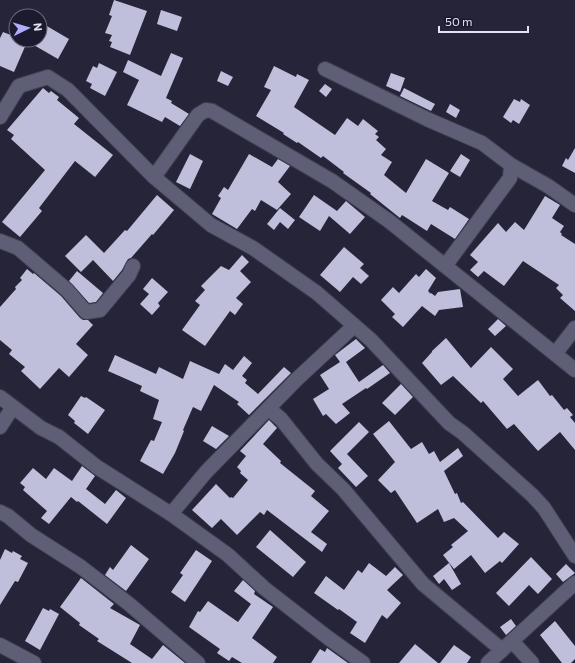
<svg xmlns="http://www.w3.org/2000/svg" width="575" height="663" viewBox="0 0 575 663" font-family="Commissioner,sans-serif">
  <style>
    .building { fill: #bfbedb }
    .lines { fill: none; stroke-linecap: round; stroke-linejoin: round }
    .minor-casing { stroke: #414052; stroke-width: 16 }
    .minor { stroke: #5f5e77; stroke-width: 14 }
  </style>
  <rect width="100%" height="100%" fill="#252439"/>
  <path class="building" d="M114,0L147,11L130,55L110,47L112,42L109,41L112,35L105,33L112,16L109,15Z
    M161,10L182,17L177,31L157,24Z
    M40,22L69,39L58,59L25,40H40Z
    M3,32L16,37V40H22L27,42L14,72L0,66V38Z
    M171,53L183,58L166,98L172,101L171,103L189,114L180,126L165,117L162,122L127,105L139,80L123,72L128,60L161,76Z
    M99,63L117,72L105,96L90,88L92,84L86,81L93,66L97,68Z
    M274,66L296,77L297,74L309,80L294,107L335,135L347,118L358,126L363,119L378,131L375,134L379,137L376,140L386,149L381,155L392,162L384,175L406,193L426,159L449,173L432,201L448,210L450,207L469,219L455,239L431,224L427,231L402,215L400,218L370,194L371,193L343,173L344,172L323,156L321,158L298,142L297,143L283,134L284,133L256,116L271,90L264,87Z
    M221,71L233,77L228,86L217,81Z
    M391,73L405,78L400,92L386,86Z
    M325,84L332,89L326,97L319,91Z
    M43,88L49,93L51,91L59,97L57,100L79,118L74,124L113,155L95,177L75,161L39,208L42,211L20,237L2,222L45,170L11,139L14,135L7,130Z
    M404,88L435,104L431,111L400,96Z
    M514,99L520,102L521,99L530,105L519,124L513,120L511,123L503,117Z
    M450,104L460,110L456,118L446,112Z
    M575,148V173L562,166L566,158L568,160Z
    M190,154L203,161L190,189L176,182Z
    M249,154L272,167L278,159L290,166L278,182L291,194L277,210L261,200L255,211L252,209L237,229L212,214L221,198L218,196L224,187L228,190Z
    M461,154L470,160L460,177L450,171Z
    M157,195L174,210L153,235L152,234L131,258L128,259L122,270L113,281L93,260L81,272L65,256L86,235L104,253L125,230L127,231Z
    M314,195L337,211L346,201L365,217L350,234L329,216L320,231L299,217Z
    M545,196L560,205L552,218L564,226L560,232L562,234L561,235L575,244V311L560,298L563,295L556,288L559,285L523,261L504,286L484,271L478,277L470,270L478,262L470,255L498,223L506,232L515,222L524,230Z
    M280,208L295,220L288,229L280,222L274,230L267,224Z
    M344,247L364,264L360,268L369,276L361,284L353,277L340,292L320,275Z
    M242,255L249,262L240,271L251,282L236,298L243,304L235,315L230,311L205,346L182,330L200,305L195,301L205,290L201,286L221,266L229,270Z
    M27,269L33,274L34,273L61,296L80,318L83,320H88L93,325L76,344L88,355L69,377L59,368L40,389L21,371L25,367L9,354L12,350L0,340V307L16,289L15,287L22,280L20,278Z
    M426,269L436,278L428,291L430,293L429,294L431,293L435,296L438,292L460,289L463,307L439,310L435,316L422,306L403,327L392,317L395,314L381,300L393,287L399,293L416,274L419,277Z
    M77,271L103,293L96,302L89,303L69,281Z
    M152,278L168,292L158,303L160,306L152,315L140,304L149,294L143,289Z
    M498,319L506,326L495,336L488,329Z
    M446,338L471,368L491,347L513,369L503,379L518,396L538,380L550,396L552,395L564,410L567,408L573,415L570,417L575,423V450L560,432L538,451L514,424L507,429L483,401L481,403L453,376L441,385L422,363L432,352V351Z
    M356,339L365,348L346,362L359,382L383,365L390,373L367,389L366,388L342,404L350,413L336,424L326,414L323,416L313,399L329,389L320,375L340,362L335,355Z
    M115,355L156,374L159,367L183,379L190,361L219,374L225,364L233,370L244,356L252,363L242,376L247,380L245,383L258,394L284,367L291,373L249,415L237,404L239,402L214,385L201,411L193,407L183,430L184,431L175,453L163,474L140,461L151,440L154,441L162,422L153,419L159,400L140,391L142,386L108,371Z
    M401,384L413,397L395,415L382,403Z
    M81,396L85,398L86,397L105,410L88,434L74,423L75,421L68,415Z
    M269,420L277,428L263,444L281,461L280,463L315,491L311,496L329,511L311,532L327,544L322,552L267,510L264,515L260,512L237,535L221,519L212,528L192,510L216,484L230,498L231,497L233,498L248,480L240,473L241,471L237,467L246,456L240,451Z
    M389,421L411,449L422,442L429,454L434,451L440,462L458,448L463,456L444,471L455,494L457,493L461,503L463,502L498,538L504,532L519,544L502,563L500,561L485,573L471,555L454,569L443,555L453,547L451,545L468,531L454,518L444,522L438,509L417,523L395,490L391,493L378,480L395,462L373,434Z
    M359,422L369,432L347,454L368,476L356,487L338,468L342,464L330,451Z
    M212,426L229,436L216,449L203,441Z
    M82,466L95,476L86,489L105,504L116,490L126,498L107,524L78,501L77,502L71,497L49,524L41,518L47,511L23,490L25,487L20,483L33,468L46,479L54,468L72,481Z
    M270,530L306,562L293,577L256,547Z
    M131,545L149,559L126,591L105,575L110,567L113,570Z
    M5,549L12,553L13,551L22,556L20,559L28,563L18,582L15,581L0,605V560Z
    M196,550L212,561L185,602L171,592L183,575L180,573Z
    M531,557L552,579L538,594L529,585L509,606L496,593Z
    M369,563L386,576L395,567L403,575L387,590L401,603L387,619L382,615L365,643L350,633L357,622L339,609L338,610L314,593L326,576L344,590L358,570L362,573Z
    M449,563L461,584L452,590L444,579L439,584L433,576Z
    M566,564L575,573L563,582L556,574Z
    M81,578L114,604L110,608L140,625L130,644L152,659L163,645L185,663H132L97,641L99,639L79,625L80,623L60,607Z
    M243,580L255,591L254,594L273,607L252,638L277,657L273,663H242L232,657L229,661L217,653L220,649L189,627L198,611L200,612L208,601L238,622L251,604L234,591Z
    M43,608L49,611L50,609L59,614L40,650L25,641Z
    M511,619L516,626L506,635L500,627Z
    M555,621L575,646V659L571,663H562L540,635Z
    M415,644L438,663H399Z
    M454,645L471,657L467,663H440Z
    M327,648L348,663H311L320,649L325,652Z"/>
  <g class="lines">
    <defs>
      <path id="minor" d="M325,69L429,120L482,143L511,165L510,178L445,266
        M0,117L19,86L48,77L68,90L154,177L211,225L253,248L317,293L371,340L449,423L463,433L532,495L544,508L575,556
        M511,165L548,186L575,205
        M154,177L198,115L206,110L212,111L332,181L389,221L575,370
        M0,241L18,248L67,290L86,312L100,310L129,275L133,266
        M555,354L575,328
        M0,397L41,428L59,437L97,467L171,514L228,555L264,588L327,637L363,663
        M269,409L281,419L317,464L343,489L423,584L502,650
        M0,427L13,407
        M0,512L8,516L31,535L81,567L129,604L198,663
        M171,514L206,472L297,379L354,326
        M512,641L532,663
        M0,645L34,663
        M488,663L575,583"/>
    </defs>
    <use href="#minor" class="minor-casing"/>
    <use href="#minor" class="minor"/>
  </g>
  <g transform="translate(28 28) rotate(85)"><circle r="19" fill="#1c1a2f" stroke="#6c6a7d"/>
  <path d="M0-3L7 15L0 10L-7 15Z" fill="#b2adf9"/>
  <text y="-6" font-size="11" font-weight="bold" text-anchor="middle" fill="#e3e3f1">N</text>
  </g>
  <path d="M439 26v6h89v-6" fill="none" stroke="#e3e3f1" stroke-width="2"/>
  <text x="445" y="26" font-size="12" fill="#e3e3f1" stroke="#1c1a2f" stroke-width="3" paint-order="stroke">50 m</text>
</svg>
